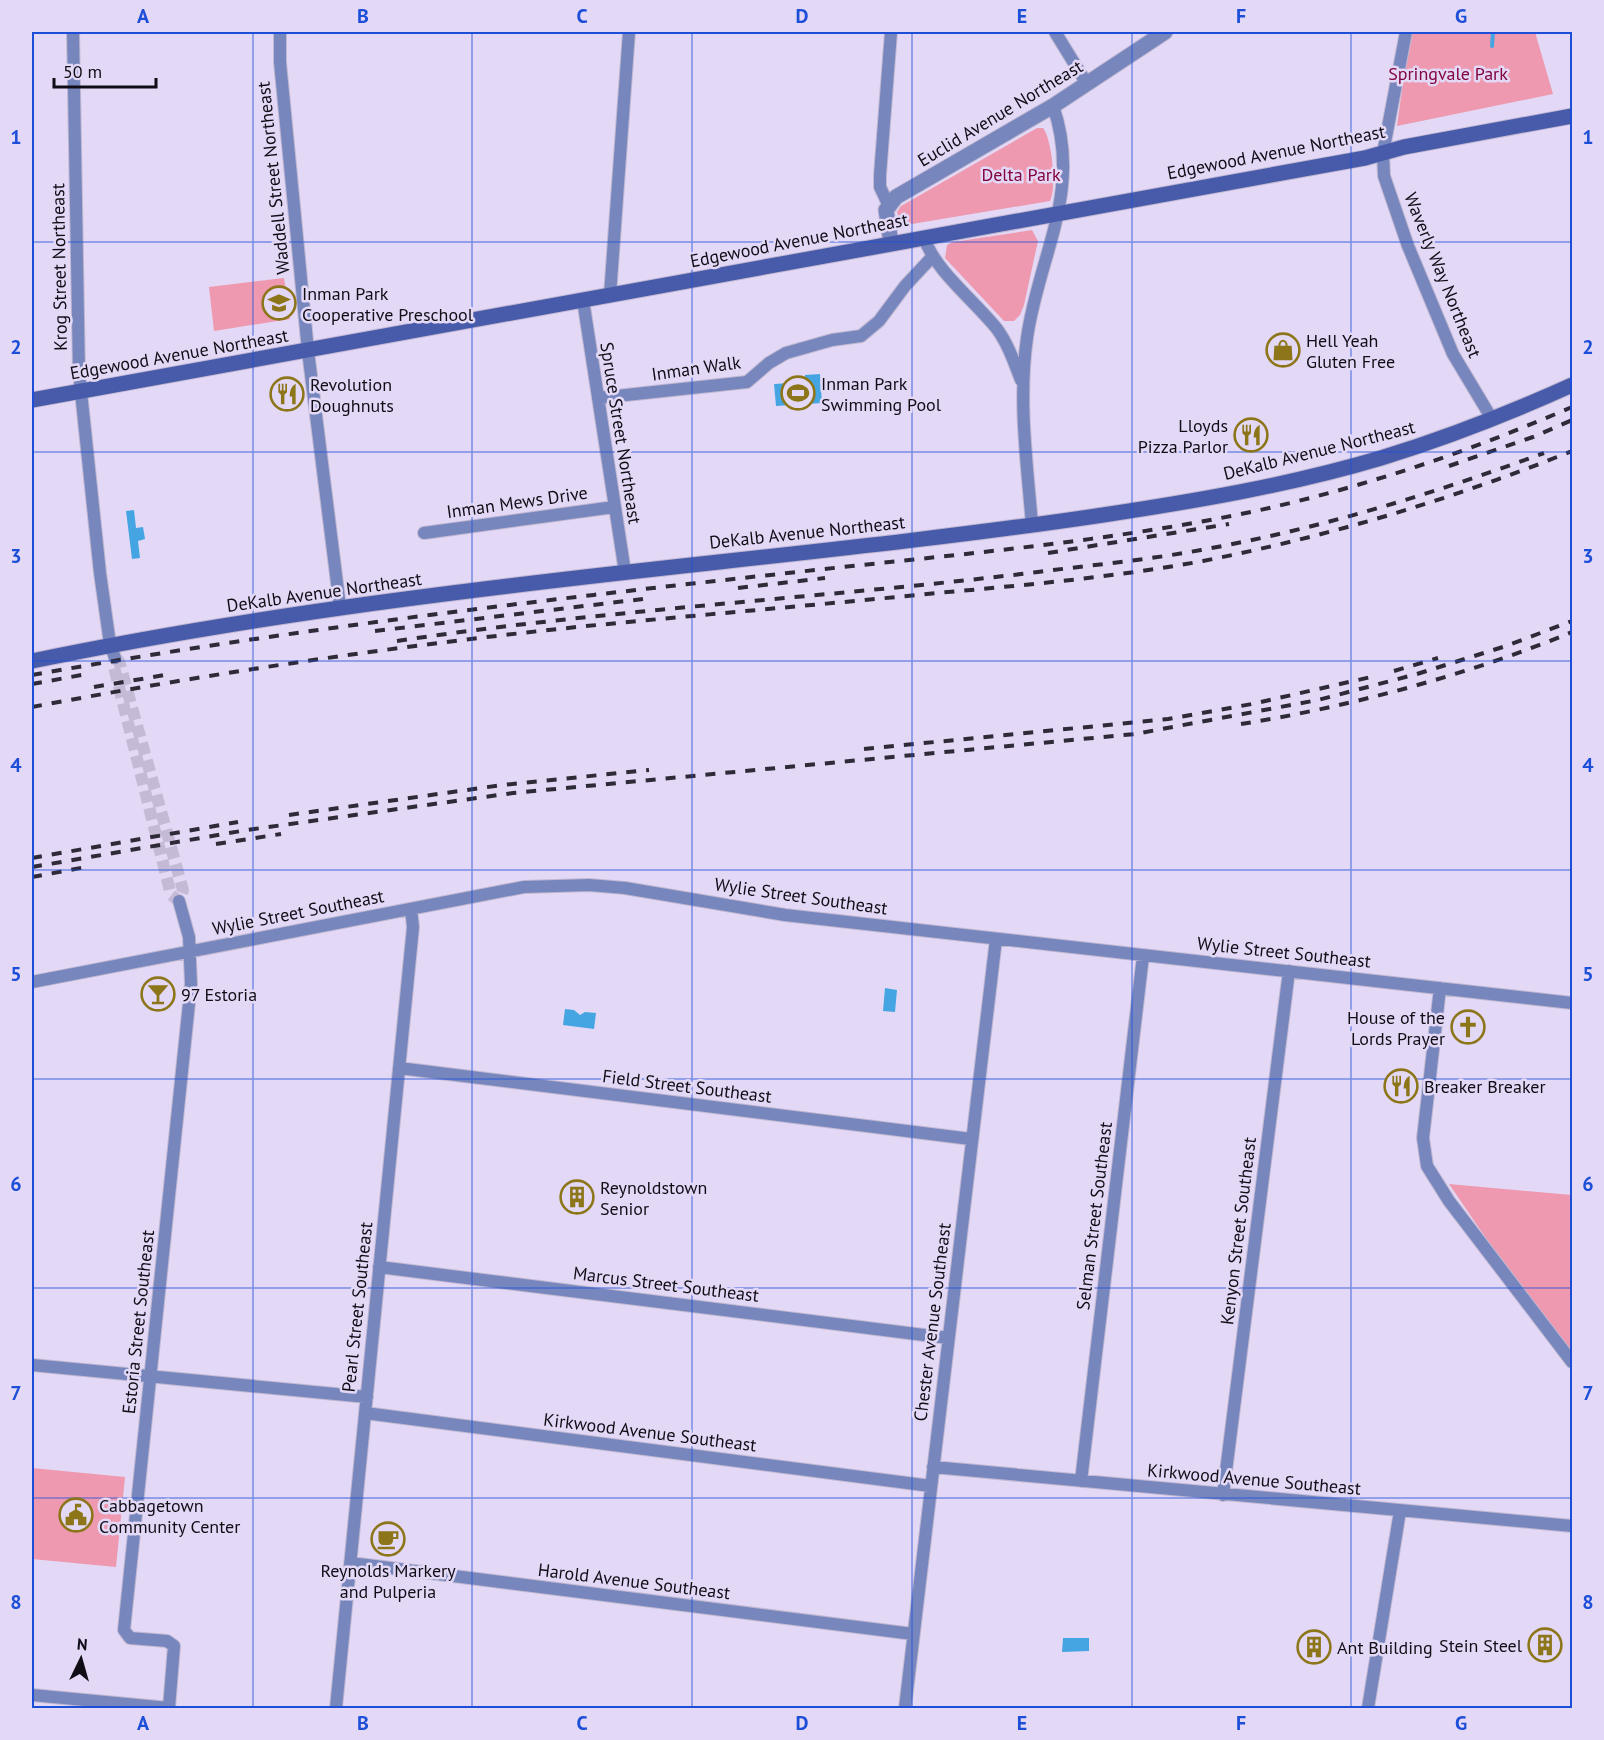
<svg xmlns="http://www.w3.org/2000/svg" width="1604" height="1740" viewBox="0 0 1604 1740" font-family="'PT Sans',sans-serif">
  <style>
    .green { fill: #ee99af }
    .water { fill: #45a5e2 }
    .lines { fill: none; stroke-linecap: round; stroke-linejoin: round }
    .stream { stroke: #45a5e2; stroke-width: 4 }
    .minor-tunnel { stroke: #c4bad5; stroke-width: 12; stroke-dasharray: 12 6; stroke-linecap: butt }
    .minor-casing { stroke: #c1b8d2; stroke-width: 14 }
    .tertiary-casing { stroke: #c1b8d2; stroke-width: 17 }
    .secondary-casing { stroke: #c1b8d2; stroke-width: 17 }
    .minor { stroke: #7787be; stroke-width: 12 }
    .tertiary { stroke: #7787be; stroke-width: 15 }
    .secondary { stroke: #485baa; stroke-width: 15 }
    .rail { stroke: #2f2a37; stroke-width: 4; stroke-dasharray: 10 10; stroke-linecap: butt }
    .grid { fill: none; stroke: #1d4ed8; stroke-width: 1.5; stroke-opacity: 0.55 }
    .labels { text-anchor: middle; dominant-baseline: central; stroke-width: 5; stroke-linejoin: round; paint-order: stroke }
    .park-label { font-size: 18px; fill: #83033f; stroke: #e3d9f6 }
    .street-label { font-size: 18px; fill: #110d17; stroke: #e3d9f6 }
    .poi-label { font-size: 18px; fill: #110d17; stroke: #e3d9f6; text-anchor: start }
    .neatline { fill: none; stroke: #1d4ed8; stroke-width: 2 }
    .grid-label { font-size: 20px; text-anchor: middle; font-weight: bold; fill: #1d4ed8 }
  </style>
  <rect width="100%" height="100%" fill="#e3d9f6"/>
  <path class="green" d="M1410,32H1535L1553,94L1397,126Z
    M1037,128H1043C1052,139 1057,188 1050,201L912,224L900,222L897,212L901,206Z
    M1032,230L1038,241L1024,305L1020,315L1014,321H1004L945,258L947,245L953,242Z
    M284,278L290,319L214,331L209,287Z
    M1449,1184L1572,1195V1348L1560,1347Z
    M32,1468L125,1477L116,1567L32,1559Z"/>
  <path class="water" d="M820,374L822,403L776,406L774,384L805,382V375Z
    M134,510L136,528L143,527L145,539L138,541L140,558L132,559L126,511Z
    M885,988L897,990L895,1012L883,1011Z
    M565,1009L574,1010L580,1015L585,1012L596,1013L594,1029L563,1025Z
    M1063,1638H1089V1651L1062,1652Z"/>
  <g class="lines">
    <path class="stream" d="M1492,46L1493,32"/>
    <path class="minor-tunnel" d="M115,658L119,661L183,890L179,901L171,895L113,663Z"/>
    <defs>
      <path id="minor" d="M73,32L79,373L100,573L110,644L115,658
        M280,32V62L308,351L340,607
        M1055,32L1087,84
        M1406,32L1383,153L1384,176L1408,246L1453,354L1492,419
        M888,204L880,187V175L891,32
        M924,237C934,270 975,301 997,329C1008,344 1014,362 1021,380
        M610,295L629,32
        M583,300L625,572
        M598,398L747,382L769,363L786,353L832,340L861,336L879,321L905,286L933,256
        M1032,525C1027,463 1018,400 1027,338C1038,258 1083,191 1053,106
        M424,533L614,507
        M32,982L524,887L589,885L625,888L785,915L1572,1003
        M1440,988L1423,1138L1427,1166L1449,1201L1572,1362
        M399,1068L971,1139
        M379,1267L948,1338
        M32,1365L367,1397
        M365,1413L931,1486
        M933,1467L1572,1526
        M1081,1481L1143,956
        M1223,1495L1289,971
        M351,1563L913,1634
        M32,1695L169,1708
        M169,1708L174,1646L167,1641L130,1638L124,1630L191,984L189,937L179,901
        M336,1708L413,927L411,909
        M905,1708L996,939
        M1368,1708L1400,1511"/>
      <path id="tertiary" d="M891,243L886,210L896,197L1053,106L1165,32"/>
      <path id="secondary" d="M32,400L1365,158L1404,147L1572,116
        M32,661C258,614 489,587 719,562C847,548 975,534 1103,515C1196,501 1290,485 1381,458C1446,438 1510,413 1572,385"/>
    </defs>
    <use href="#minor" class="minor-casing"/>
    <use href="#tertiary" class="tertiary-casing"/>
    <use href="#secondary" class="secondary-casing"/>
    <use href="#minor" class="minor"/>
    <use href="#tertiary" class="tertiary"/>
    <use href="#secondary" class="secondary"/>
    <path class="rail" d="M1449,466L1533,437L1572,420
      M1048,553L1229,524
      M738,588L825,578
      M375,631L643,599
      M397,641C610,609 825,598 1038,572C1092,565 1147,560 1201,550C1319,529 1432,494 1544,453
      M1394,671L1438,658
      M32,675C285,630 541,600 797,572C949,555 1101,543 1251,512C1362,488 1468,452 1572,407
      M32,684L87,674
      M94,687L171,674
      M32,707C212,673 395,646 577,627C697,615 817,605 937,593C1026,585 1116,577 1203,561C1330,536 1453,499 1572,451
      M1241,724C1349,707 1471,674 1572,632
      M864,749L1168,719L1252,704L1371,677
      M289,815L502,785L649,770
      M216,844L281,834
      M32,858L238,822
      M32,867L247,830L513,793L1135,734L1318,700L1417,674L1506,646L1572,621
      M32,877L86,867"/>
  </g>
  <path class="grid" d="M253,32V1708M472,32V1708M692,32V1708M912,32V1708M1132,32V1708M1351,32V1708M32,242H1572M32,452H1572M32,661H1572M32,870H1572M32,1079H1572M32,1288H1572M32,1498H1572"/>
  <defs>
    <symbol id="school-ring" viewBox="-11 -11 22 22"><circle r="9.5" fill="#e3d9f6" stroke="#8d761a" stroke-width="1.5"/><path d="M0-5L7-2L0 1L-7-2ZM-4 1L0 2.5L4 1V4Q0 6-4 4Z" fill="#8d761a"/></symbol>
    <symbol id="shop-ring" viewBox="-11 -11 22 22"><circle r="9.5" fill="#e3d9f6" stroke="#8d761a" stroke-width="1.5"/><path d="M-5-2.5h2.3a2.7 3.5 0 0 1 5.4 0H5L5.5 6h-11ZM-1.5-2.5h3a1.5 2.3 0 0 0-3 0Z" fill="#8d761a"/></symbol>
    <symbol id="stadium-ring" viewBox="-11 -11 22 22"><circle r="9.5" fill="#e3d9f6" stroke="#8d761a" stroke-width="1.5"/><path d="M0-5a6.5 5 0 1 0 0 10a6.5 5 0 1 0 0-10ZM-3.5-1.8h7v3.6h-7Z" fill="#8d761a"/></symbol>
    <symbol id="restaurant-ring" viewBox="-11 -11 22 22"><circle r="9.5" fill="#e3d9f6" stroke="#8d761a" stroke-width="1.5"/><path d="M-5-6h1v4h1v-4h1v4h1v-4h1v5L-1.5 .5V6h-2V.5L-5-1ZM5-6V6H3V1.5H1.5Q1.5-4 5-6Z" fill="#8d761a"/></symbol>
    <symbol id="bar-ring" viewBox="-11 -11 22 22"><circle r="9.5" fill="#e3d9f6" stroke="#8d761a" stroke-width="1.5"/><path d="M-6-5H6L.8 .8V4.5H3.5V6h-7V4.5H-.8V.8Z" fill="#8d761a"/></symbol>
    <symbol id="church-ring" viewBox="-11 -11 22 22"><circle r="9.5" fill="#e3d9f6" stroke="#8d761a" stroke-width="1.5"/><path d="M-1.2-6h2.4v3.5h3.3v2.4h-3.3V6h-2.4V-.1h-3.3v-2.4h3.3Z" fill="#8d761a"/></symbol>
    <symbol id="building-ring" viewBox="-11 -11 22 22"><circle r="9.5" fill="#e3d9f6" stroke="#8d761a" stroke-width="1.5"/><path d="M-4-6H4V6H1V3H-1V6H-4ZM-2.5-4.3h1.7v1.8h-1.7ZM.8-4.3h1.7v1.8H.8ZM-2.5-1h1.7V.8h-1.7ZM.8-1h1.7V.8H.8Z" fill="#8d761a"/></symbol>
    <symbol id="civic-ring" viewBox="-11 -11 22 22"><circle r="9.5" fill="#e3d9f6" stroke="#8d761a" stroke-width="1.5"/><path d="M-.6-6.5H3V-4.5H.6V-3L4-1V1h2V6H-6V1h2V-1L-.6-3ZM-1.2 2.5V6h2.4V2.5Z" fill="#8d761a"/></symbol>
    <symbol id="cafe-ring" viewBox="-11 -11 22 22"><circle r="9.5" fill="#e3d9f6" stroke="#8d761a" stroke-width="1.5"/><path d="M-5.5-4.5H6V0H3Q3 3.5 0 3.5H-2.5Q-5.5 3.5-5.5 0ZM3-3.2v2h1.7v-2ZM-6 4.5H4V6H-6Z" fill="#8d761a"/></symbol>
  </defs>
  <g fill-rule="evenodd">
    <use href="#school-ring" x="260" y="284" width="38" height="38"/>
    <use href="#shop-ring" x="1264" y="331" width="38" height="38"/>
    <use href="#stadium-ring" x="779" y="374" width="38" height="38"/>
    <use href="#restaurant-ring" x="268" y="375" width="38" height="38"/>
    <use href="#restaurant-ring" x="1232" y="416" width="38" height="38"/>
    <use href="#bar-ring" x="139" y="975" width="38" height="38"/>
    <use href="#church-ring" x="1449" y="1008" width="38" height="38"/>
    <use href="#restaurant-ring" x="1382" y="1067" width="38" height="38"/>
    <use href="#building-ring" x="558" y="1178" width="38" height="38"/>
    <use href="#civic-ring" x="57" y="1496" width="38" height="38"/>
    <use href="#cafe-ring" x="369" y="1520" width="38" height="38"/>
    <use href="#building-ring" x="1526" y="1626" width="38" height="38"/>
    <use href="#building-ring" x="1295" y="1628" width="38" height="38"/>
  </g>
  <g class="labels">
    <g class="park-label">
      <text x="1448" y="73">Springvale Park</text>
      <text x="1021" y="174">Delta Park</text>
    </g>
    <g class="street-label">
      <text transform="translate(1000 113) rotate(-31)">Euclid Avenue Northeast</text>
      <text transform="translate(1276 152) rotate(-11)">Edgewood Avenue Northeast</text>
      <text transform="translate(273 178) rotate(-96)">Waddell Street Northeast</text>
      <text transform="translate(799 240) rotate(-11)">Edgewood Avenue Northeast</text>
      <text transform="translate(59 267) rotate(-91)">Krog Street Northeast</text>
      <text transform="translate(1443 275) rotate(68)">Waverly Way Northeast</text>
      <text transform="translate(179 354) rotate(-10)">Edgewood Avenue Northeast</text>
      <text transform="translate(696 368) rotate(-8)">Inman Walk</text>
      <text transform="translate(621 433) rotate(81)">Spruce Street Northeast</text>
      <text transform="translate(1319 450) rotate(-14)">DeKalb Avenue Northeast</text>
      <text transform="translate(517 502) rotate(-8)">Inman Mews Drive</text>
      <text transform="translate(807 532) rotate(-6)">DeKalb Avenue Northeast</text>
      <text transform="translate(324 592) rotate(-8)">DeKalb Avenue Northeast</text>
      <text transform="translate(801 896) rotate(8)">Wylie Street Southeast</text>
      <text transform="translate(298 912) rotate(-11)">Wylie Street Southeast</text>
      <text transform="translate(1284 952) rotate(6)">Wylie Street Southeast</text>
      <text transform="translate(687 1086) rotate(7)">Field Street Southeast</text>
      <text transform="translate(1094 1216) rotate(-83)">Selman Street Southeast</text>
      <text transform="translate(1238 1231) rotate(-83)">Kenyon Street Southeast</text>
      <text transform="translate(666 1284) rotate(7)">Marcus Street Southeast</text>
      <text transform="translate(357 1307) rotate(-84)">Pearl Street Southeast</text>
      <text transform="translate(138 1322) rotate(-84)">Estoria Street Southeast</text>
      <text transform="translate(932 1322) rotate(-83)">Chester Avenue Southeast</text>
      <text transform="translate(650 1432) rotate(7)">Kirkwood Avenue Southeast</text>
      <text transform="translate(1254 1479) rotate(5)">Kirkwood Avenue Southeast</text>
      <text transform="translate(634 1581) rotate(7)">Harold Avenue Southeast</text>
    </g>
    <g class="poi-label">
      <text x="302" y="293">Inman Park<tspan x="302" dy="21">Cooperative Preschool</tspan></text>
      <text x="1306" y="340">Hell Yeah<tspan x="1306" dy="21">Gluten Free</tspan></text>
      <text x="821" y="383">Inman Park<tspan x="821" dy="21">Swimming Pool</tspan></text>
      <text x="310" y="384">Revolution<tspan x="310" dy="21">Doughnuts</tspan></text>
      <text x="1228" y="425" text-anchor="end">Lloyds<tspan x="1228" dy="21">Pizza Parlor</tspan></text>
      <text x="181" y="994">97 Estoria</text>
      <text x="1445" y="1017" text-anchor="end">House of the<tspan x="1445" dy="21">Lords Prayer</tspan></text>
      <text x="1424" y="1086">Breaker Breaker</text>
      <text x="600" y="1187">Reynoldstown<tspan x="600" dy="21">Senior</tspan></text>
      <text x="99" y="1505">Cabbagetown<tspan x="99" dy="21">Community Center</tspan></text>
      <text x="388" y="1570" text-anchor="middle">Reynolds Markery<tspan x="388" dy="21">and Pulperia</tspan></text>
      <text x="1522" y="1645" text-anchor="end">Stein Steel</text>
      <text x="1337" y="1647">Ant Building</text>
    </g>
  </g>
  <rect width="1604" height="1740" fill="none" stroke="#e3d9f6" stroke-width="66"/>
  <g transform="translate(81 1659) rotate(5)" stroke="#e3d9f6" stroke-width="4.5" paint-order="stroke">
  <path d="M0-4.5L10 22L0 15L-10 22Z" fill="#110d17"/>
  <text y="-9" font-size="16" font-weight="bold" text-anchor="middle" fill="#110d17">N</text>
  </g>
  <path d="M54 78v9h102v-9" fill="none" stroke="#110d17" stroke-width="3"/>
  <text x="63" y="78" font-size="18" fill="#110d17" stroke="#e3d9f6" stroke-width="4.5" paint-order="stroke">50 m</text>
  <rect x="33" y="33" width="1538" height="1674" class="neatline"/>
  <g class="grid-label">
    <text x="143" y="23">A</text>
    <text x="363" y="23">B</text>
    <text x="582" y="23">C</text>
    <text x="802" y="23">D</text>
    <text x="1022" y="23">E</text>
    <text x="1241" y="23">F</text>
    <text x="1461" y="23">G</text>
    <text x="16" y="144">1</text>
    <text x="1588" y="144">1</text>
    <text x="16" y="354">2</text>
    <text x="1588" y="354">2</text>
    <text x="16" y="563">3</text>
    <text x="1588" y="563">3</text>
    <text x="16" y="772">4</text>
    <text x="1588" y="772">4</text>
    <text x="16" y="981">5</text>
    <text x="1588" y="981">5</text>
    <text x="16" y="1191">6</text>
    <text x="1588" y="1191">6</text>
    <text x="16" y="1400">7</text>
    <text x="1588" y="1400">7</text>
    <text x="16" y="1609">8</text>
    <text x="1588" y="1609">8</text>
    <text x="143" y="1730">A</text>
    <text x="363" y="1730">B</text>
    <text x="582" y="1730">C</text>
    <text x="802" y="1730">D</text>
    <text x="1022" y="1730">E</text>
    <text x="1241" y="1730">F</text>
    <text x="1461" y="1730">G</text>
  </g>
</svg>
